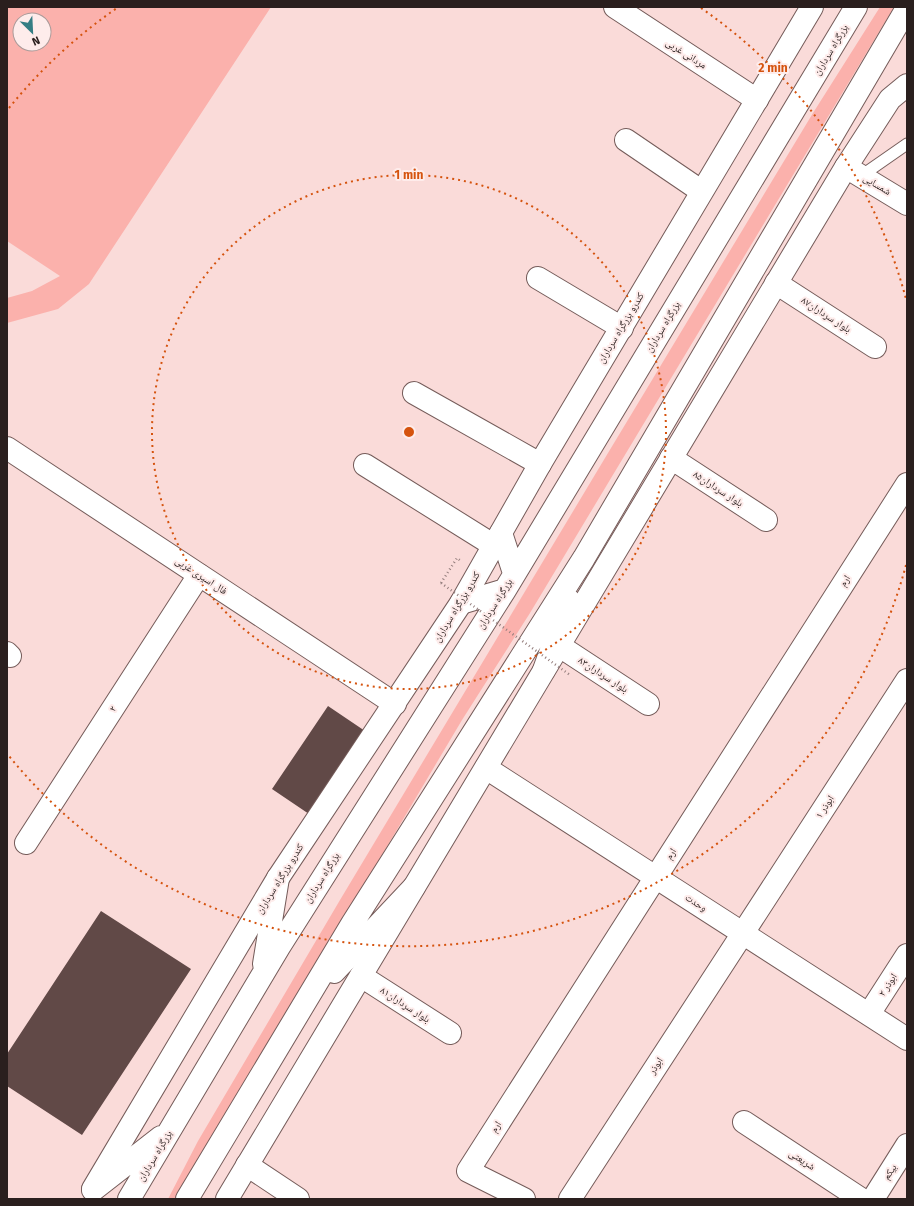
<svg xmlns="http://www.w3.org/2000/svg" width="914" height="1206" viewBox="0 0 914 1206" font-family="'Fira Sans','Noto Naskh Arabic',sans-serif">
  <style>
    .green { fill: #fbb1ac; fill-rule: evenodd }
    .building { fill: #614947 }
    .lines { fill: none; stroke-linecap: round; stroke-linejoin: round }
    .service-casing { stroke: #755c5a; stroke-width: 13 }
    .minor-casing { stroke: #755c5a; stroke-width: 24 }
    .tertiary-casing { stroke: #755c5a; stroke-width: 24 }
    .secondary-casing { stroke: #755c5a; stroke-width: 24 }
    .trunk-casing { stroke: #755c5a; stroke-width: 24 }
    .path { stroke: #947e7d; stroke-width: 2.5; stroke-dasharray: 1 3; stroke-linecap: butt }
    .service { stroke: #fff; stroke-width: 11 }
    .minor { stroke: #fff; stroke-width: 22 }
    .tertiary { stroke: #fff; stroke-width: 22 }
    .secondary { stroke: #fff; stroke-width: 22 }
    .trunk { stroke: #fff; stroke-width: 22 }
    .path-bridge { stroke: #947e7d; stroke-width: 2.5; stroke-dasharray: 1 3; stroke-linecap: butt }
    .ring { fill: none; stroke: #d5530e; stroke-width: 2; stroke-dasharray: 2 4 }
    .labels { text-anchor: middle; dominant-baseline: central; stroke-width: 4; stroke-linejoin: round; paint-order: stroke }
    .street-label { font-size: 10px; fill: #2a1f1e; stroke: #feeceb }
    .centre { fill: #d5530e; stroke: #feeceb; stroke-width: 2 }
    .ring-label { font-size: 12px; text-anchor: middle; font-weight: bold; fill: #d5530e; stroke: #feeceb; stroke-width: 4; stroke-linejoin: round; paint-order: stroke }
  </style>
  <rect width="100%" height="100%" fill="#fadbd9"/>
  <path class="green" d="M7,7H271L89,284L58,309L7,323V298L32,291L60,276L7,241ZM20,20H44V44H20Z
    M880,7H894L530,613L462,720L178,1199H168L198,1141L340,900L608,453L813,113Z"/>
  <path class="building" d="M328,706L365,731L309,814L272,789Z
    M101,911L191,969L82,1135L7,1086V1054Z"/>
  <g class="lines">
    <defs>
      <path id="service" d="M861,176L907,144"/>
      <path id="minor" d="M626,140L701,191
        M538,278L622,328
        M776,283L875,347
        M414,393L540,464
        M671,458L766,520
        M365,465L493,545
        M558,645L648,704
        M7,653L10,656
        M26,843L199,575
        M743,933L907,680
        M361,976L450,1033
        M869,1014L907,955
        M744,1122L861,1199
        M247,1165L298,1199
        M524,1199L468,1171L907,484
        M873,1199L907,1145"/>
      <path id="tertiary" d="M615,7L757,100
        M846,167L907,204
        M7,448L395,704
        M486,768L907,1039
        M570,1199L743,933"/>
      <path id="secondary" d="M93,1189L278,878L461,603L540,464L812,7
        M227,1199L846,167L890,99L907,85"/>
      <path id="trunk" d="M501,533L514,573
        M461,603L505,590
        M544,670L569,600
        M264,964L278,878
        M334,972L414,887
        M93,1190L161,1137
        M129,1199L279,947L505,590L856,7
        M187,1199L352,924L584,558L907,8"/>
    </defs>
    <use href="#service" class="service-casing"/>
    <use href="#minor" class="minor-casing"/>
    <use href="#tertiary" class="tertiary-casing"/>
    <use href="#secondary" class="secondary-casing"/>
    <use href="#trunk" class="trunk-casing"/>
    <path class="path" d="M441,583L457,558L461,561"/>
    <use href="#service" class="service"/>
    <use href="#minor" class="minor"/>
    <use href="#tertiary" class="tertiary"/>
    <use href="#secondary" class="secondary"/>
    <use href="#trunk" class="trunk"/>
    <path class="path-bridge" d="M441,583L570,675"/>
  </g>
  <g class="ring">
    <circle cx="409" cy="432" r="257"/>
    <path d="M906 565A515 515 0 0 1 9 756M9 108A515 515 0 0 1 117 8M701 8A515 515 0 0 1 906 299"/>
  </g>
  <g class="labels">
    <g class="street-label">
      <text transform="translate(831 50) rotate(-59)">بزرگراه سرداران</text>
      <text transform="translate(686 54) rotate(33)">مردانی غربی</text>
      <text transform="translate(877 185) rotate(31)">شمسایی</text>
      <text transform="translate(826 315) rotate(33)">بلوار سرداران۸۷</text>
      <text transform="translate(663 327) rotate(-59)">بزرگراه سرداران</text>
      <text transform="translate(621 328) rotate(-59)">کندرو بزرگراه سرداران</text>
      <text transform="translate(718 489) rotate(33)">بلوار سرداران۸۵</text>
      <text transform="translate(201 576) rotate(33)">فال اسیری غربی</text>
      <text transform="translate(845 581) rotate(-57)">ارم</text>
      <text transform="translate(495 604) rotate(-58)">بزرگراه سرداران</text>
      <text transform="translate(457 607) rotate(-59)">کندرو بزرگراه سرداران</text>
      <text transform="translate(603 675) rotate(33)">بلوار سرداران۸۳</text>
      <text transform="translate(113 709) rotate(-57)">۲</text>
      <text transform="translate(825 807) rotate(-57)">ابوذر ۱</text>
      <text transform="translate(671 854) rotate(-57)">ارم</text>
      <text transform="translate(322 878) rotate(-58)">بزرگراه سرداران</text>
      <text transform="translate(280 879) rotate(-58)">کندرو بزرگراه سرداران</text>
      <text transform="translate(696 903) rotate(33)">وحدت</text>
      <text transform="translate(888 985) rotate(-57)">ابوذر ۲</text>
      <text transform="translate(405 1005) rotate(33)">بلوار سرداران۸۱</text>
      <text transform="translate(656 1066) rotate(-57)">ابوذر</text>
      <text transform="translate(496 1127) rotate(-57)">ارم</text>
      <text transform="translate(155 1156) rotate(-59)">بزرگراه سرداران</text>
      <text transform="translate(802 1160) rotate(33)">شریعتی</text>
      <text transform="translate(890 1172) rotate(-57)">بیکم</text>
    </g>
  </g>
  <circle cx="409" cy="432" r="6" class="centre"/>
  <g class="ring-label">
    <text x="773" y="72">2 min</text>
    <text x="409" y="179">1 min</text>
  </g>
  <rect width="914" height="1206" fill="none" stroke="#2a1f1e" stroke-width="16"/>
  <g transform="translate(32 32) rotate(156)"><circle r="19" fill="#feeceb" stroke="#a99a99"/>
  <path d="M0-3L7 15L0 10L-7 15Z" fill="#357e84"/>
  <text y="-6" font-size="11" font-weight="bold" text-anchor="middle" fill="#2a1f1e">N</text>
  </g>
</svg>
